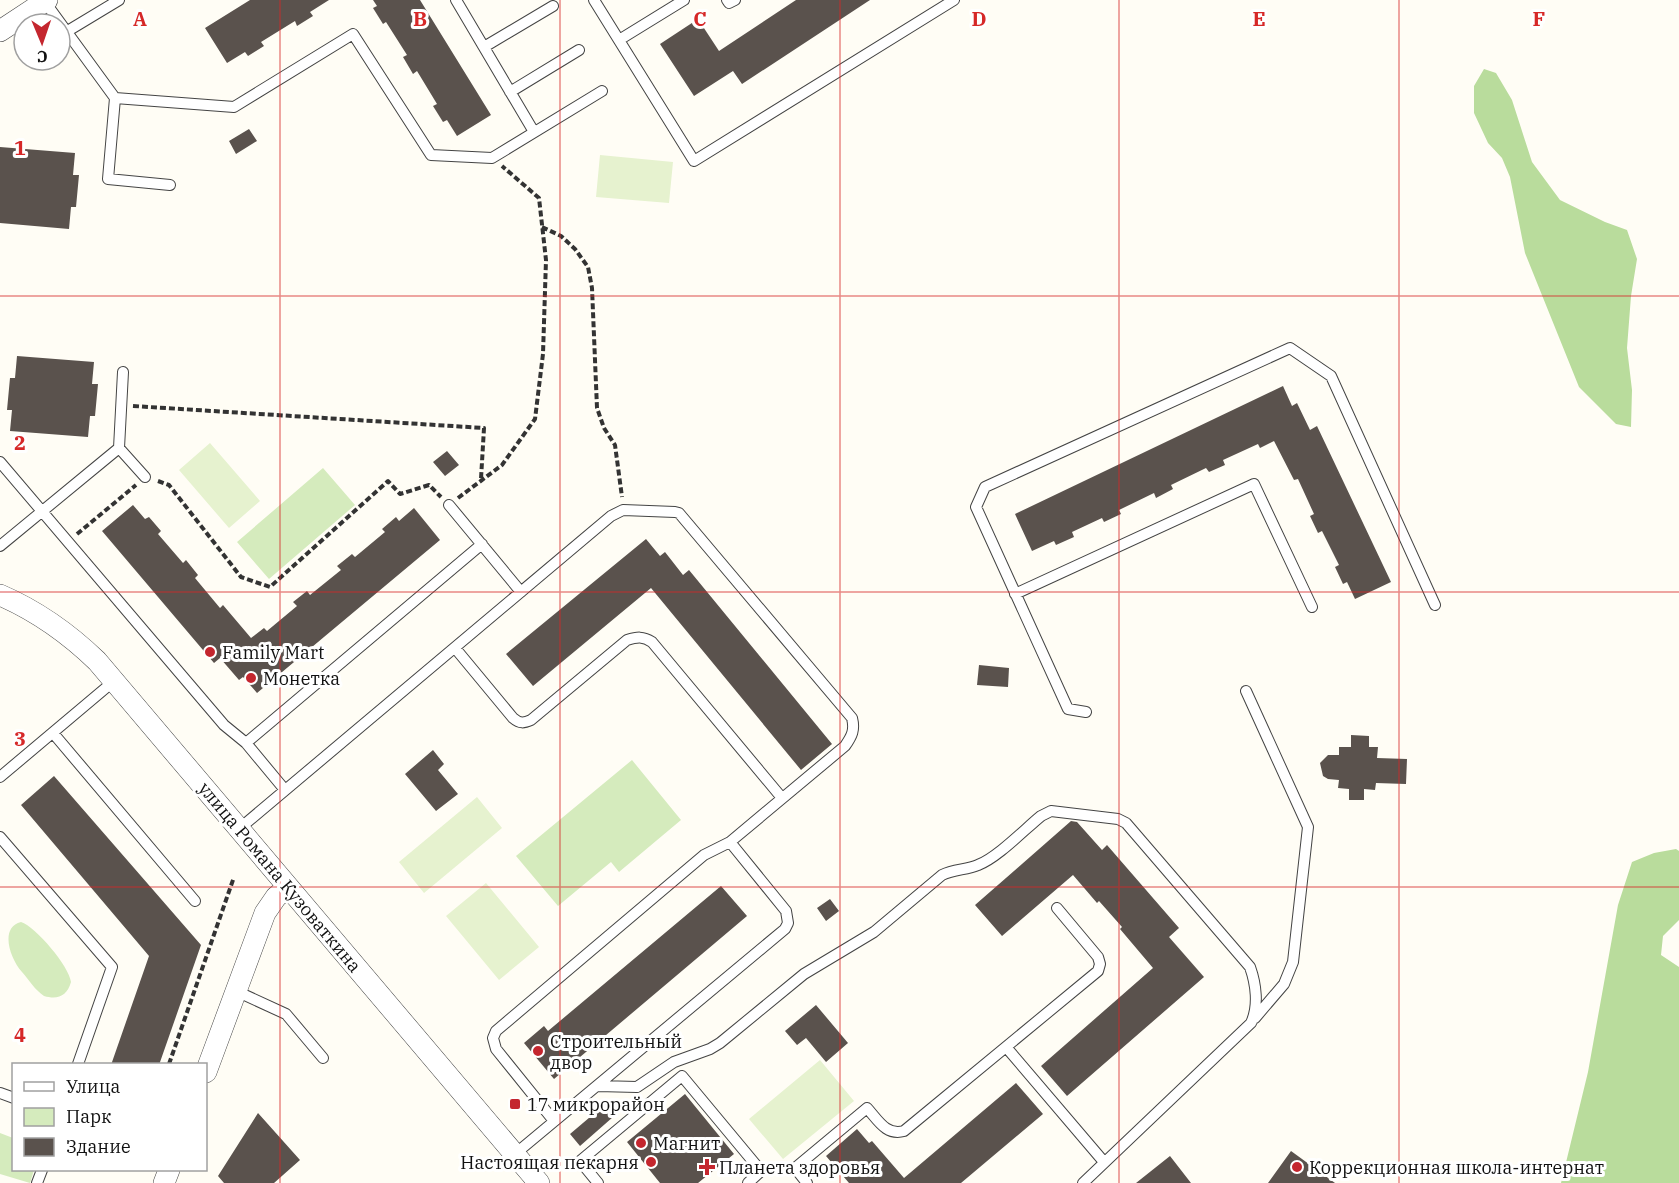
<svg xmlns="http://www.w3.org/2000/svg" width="1679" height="1183" viewBox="0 0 1679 1183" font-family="'IBM Plex Serif',serif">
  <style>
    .green { fill: #d5ebbd }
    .forest { fill: #b9dc9c }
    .pitch { fill: #e6f2cf }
    .building { fill: #5a524d }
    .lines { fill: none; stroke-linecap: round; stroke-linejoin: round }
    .lane-casing { stroke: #444; stroke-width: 12 }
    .street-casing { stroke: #444; stroke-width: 22 }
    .path { stroke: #333; stroke-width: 4; stroke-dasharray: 6 3; stroke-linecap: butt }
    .lane { stroke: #fff; stroke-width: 10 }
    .street { stroke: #fff; stroke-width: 21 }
    .grid { fill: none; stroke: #d62828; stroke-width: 1.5; stroke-opacity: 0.55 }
    .poi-dot { fill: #c4262e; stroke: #fff; stroke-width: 2 }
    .labels { text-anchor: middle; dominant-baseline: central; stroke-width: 6; stroke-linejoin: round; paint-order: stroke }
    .poi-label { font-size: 18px; fill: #111; stroke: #fff; text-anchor: start }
    .street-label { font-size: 18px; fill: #111; stroke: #fff }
    .grid-label { font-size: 20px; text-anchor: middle; font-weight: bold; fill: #d62828; stroke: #fff; stroke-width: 6; stroke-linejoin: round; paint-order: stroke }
  </style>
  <rect width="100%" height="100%" fill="#fffdf5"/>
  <path class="green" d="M323,468L355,505L269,579L237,542Z
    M632,760L681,820L619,872L611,862L558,906L516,856Z
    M21,922C36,927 69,966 71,982C67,996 58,1000 44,996C35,990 29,980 22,972C9,957 0,927 21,922Z
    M0,1133L13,1138L14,1170H34L30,1183L0,1174Z"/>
  <path class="forest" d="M1484,69L1496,73L1512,100L1532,162L1560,200L1605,222L1627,230L1637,259L1631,296L1627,348L1632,390L1631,427L1616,424L1579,387L1525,253L1510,177L1502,158L1488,143L1474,113V86Z
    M1676,849L1679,851V920L1663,936L1661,955L1679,967V1183H1561L1588,1072L1618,905L1632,862L1654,853Z"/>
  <path class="pitch" d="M600,155L673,162L669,203L596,197Z
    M210,443L260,501L229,528L179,470Z
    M477,797L502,828L424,893L399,862Z
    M486,883L539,947L499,980L446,916Z
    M820,1060L854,1101L783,1159L749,1119Z"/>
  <path class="building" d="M250,0H329L310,12L313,16L297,26L295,21L261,42L264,46L248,56L245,52L227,63L205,28Z
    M373,0H420L491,115L457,136L447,120L443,122L433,106L437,104L417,71L413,74L403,57L407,55L386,22L383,24L373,8L377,6Z
    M796,0H870L742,84L733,71L694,96L660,44L698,19L719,51Z
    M249,129L257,141L236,154L229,141Z
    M0,147L75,153L73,175H79L76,207H71L69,229L0,223Z
    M17,356L94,362L92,384H98L95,416H90L88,437L10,431L12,410H7L10,378H15Z
    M1283,386L1292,406L1297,403L1310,430L1317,426L1391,582L1355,599L1347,582L1343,584L1335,567L1339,565L1322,531L1318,533L1310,516L1314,514L1298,479L1294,480L1274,441L1260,448L1258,444L1223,460L1225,465L1209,472L1206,468L1171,485L1173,489L1156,498L1154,493L1119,510L1121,514L1104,522L1102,518L1072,532L1074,537L1056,545L1054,541L1032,551L1015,514Z
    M447,451L459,465L445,476L433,462Z
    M133,505L145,519L149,517L161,531L158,534L183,563L186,560L198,575L195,578L220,608L223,605L251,638L264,628L267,631L297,606L293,602L307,591L310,595L341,570L337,566L352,554L355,557L385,532L382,529L396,517L399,521L414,508L440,540L257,693L243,677L239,680L220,658L214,663L102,531Z
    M646,539L660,556L665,552L683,575L689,570L832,744L801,770L651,588L533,686L506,654Z
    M979,665L1009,668L1008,687L977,685Z
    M1351,735L1369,736V747H1378L1377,758L1407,759L1406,784L1376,783L1375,790L1364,789V800H1349V789L1338,788L1339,780L1328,779L1323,776L1320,763L1328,755H1339V747H1351Z
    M433,750L444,764L438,770L458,794L436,811L405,774Z
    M54,776L201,945L159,1065H111L149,956L21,805Z
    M1071,821L1077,822L1102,850L1107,845L1179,928L1169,937L1204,977L1067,1096L1041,1066L1153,968L1120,929L1122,927L1099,901L1097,903L1073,875L1002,936L975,905Z
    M721,886L747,916L554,1079L524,1043L544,1026L548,1031Z
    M830,899L839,911L826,921L817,908Z
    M816,1005L848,1043L826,1062L806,1038L797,1045L785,1031Z
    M1016,1083L1043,1114L961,1183H849L826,1156L857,1129L869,1143L872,1141L904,1178Z
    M685,1094L734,1154L698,1183H660L627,1142Z
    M603,1106L613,1117L580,1146L570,1134Z
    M258,1113L300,1160L274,1183H224L218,1176Z
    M1291,1151L1335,1183H1268Z
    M1170,1156L1191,1183H1136Z"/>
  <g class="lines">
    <defs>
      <path id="lane" d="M456,0L534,132
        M594,0L694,161L954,0
        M727,0L729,3L735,0
        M45,2L115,98
        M66,32L119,0
        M619,40L684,0
        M484,47L553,6
        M510,92L579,50
        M170,185L108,179L115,98L234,107L353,34L431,155L492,158L602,91
        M119,448L145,477
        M0,462L224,725L246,743L482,544
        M449,505L521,592
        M0,546L119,448L123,372
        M1015,594L1254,484L1312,607
        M455,648L513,718C520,724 524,723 531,720L627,640C637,637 643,636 652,642L782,798
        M1246,691L1308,827L1293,962L1284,984L1255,1018
        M1086,712L1068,709L976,507L985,487L1290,348L1331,376L1435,605
        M53,733L195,901
        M246,743L285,790
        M0,777L114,681
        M239,829L611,516L623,510L675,512L679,513L852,718C855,730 852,736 845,746L730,842L704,855L496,1031L493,1038L496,1049L554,1121
        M0,837L112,967L78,1064
        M236,991L286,1014L323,1058
        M1006,1047L1104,1162
        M598,1086L637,1087L674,1062L710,1049L720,1043L804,974L874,932L942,875C954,869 967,870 978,865C997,858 1025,829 1041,816L1051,811L1118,819L1126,823L1250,967C1256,984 1259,1006 1251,1023L1083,1183
        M0,1093L14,1098
        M515,1154L785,929L788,923L786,911L730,842
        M37,1183L42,1170
        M598,1183L580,1161L682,1076L761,1171L748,1183
        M807,1183L795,1168L867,1108C878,1120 886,1136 904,1131L1098,971L1100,964L1098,957L1057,908"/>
      <path id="street" d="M0,31L47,0
        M0,595C37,611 68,633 97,661L539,1183
        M206,1072L265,913L276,897L288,887
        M164,1183L169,1170"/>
    </defs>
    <use href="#lane" class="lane-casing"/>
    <use href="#street" class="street-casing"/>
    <path class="path" d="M542,227L561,236L575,249L588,267L592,288L597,408L604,428L615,445L622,497
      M133,406L484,428L481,479
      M158,481L169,485L241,577L270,587L388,481L400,494L429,485L441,497
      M458,498L502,465L535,419L543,354L546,260L539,198L502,166
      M77,534L136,485
      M169,1064L234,877"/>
    <use href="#lane" class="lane"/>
    <use href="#street" class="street"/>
  </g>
  <path class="grid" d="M280,0V1183M560,0V1183M840,0V1183M1119,0V1183M1399,0V1183M0,296H1679M0,592H1679M0,887H1679"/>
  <g class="poi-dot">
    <circle cx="210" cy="652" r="6"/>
    <circle cx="251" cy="678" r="6"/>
    <circle cx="538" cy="1051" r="6"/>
    <rect x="509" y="1098" width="12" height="12" rx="3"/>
    <circle cx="641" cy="1143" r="6"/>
    <circle cx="651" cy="1162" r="6"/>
    <path d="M704 1158h6v6h6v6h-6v6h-6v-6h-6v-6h6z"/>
    <circle cx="1297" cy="1167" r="6"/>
  </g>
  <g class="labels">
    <g class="poi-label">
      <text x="222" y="652">Family Mart</text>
      <text x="263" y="678">Монетка</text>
      <text x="550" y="1041">Строительный<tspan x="550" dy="21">двор</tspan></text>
      <text x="527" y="1104">17 микрорайон</text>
      <text x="653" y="1143">Магнит</text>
      <text x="639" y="1162" text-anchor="end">Настоящая пекарня</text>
      <text x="719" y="1167">Планета здоровья</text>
      <text x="1309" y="1167">Коррекционная школа-интернат</text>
    </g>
    <g class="street-label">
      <text transform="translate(280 877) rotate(50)">улица Романа Кузоваткина</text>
    </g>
  </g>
  <g class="grid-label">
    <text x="140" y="26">A</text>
    <text x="420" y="26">B</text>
    <text x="700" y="26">C</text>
    <text x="979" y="26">D</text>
    <text x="1259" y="26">E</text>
    <text x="1539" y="26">F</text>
    <text x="20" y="155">1</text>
    <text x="20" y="450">2</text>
    <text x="20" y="746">3</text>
    <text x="20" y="1042">4</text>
  </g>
  <rect x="12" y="1063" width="195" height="108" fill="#ffffff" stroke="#a0a0a0" stroke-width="1.5"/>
  <rect x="24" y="1082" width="30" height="9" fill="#ffffff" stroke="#a0a0a0" stroke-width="1.5"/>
  <text x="66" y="1093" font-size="18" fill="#111111">Улица</text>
  <rect x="24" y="1108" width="30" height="18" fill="#d5ebbd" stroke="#a0a0a0" stroke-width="1.5"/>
  <text x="66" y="1123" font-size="18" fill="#111111">Парк</text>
  <rect x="24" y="1138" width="30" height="18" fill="#5a524d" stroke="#a0a0a0" stroke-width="1.5"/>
  <text x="66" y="1153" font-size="18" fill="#111111">Здание</text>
  <g transform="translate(42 42) rotate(178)"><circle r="28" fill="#ffffff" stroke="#a0a0a0" stroke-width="1.5"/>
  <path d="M0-4.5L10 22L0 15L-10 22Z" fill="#c4262e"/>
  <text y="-9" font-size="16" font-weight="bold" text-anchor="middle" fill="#111111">С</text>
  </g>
</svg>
